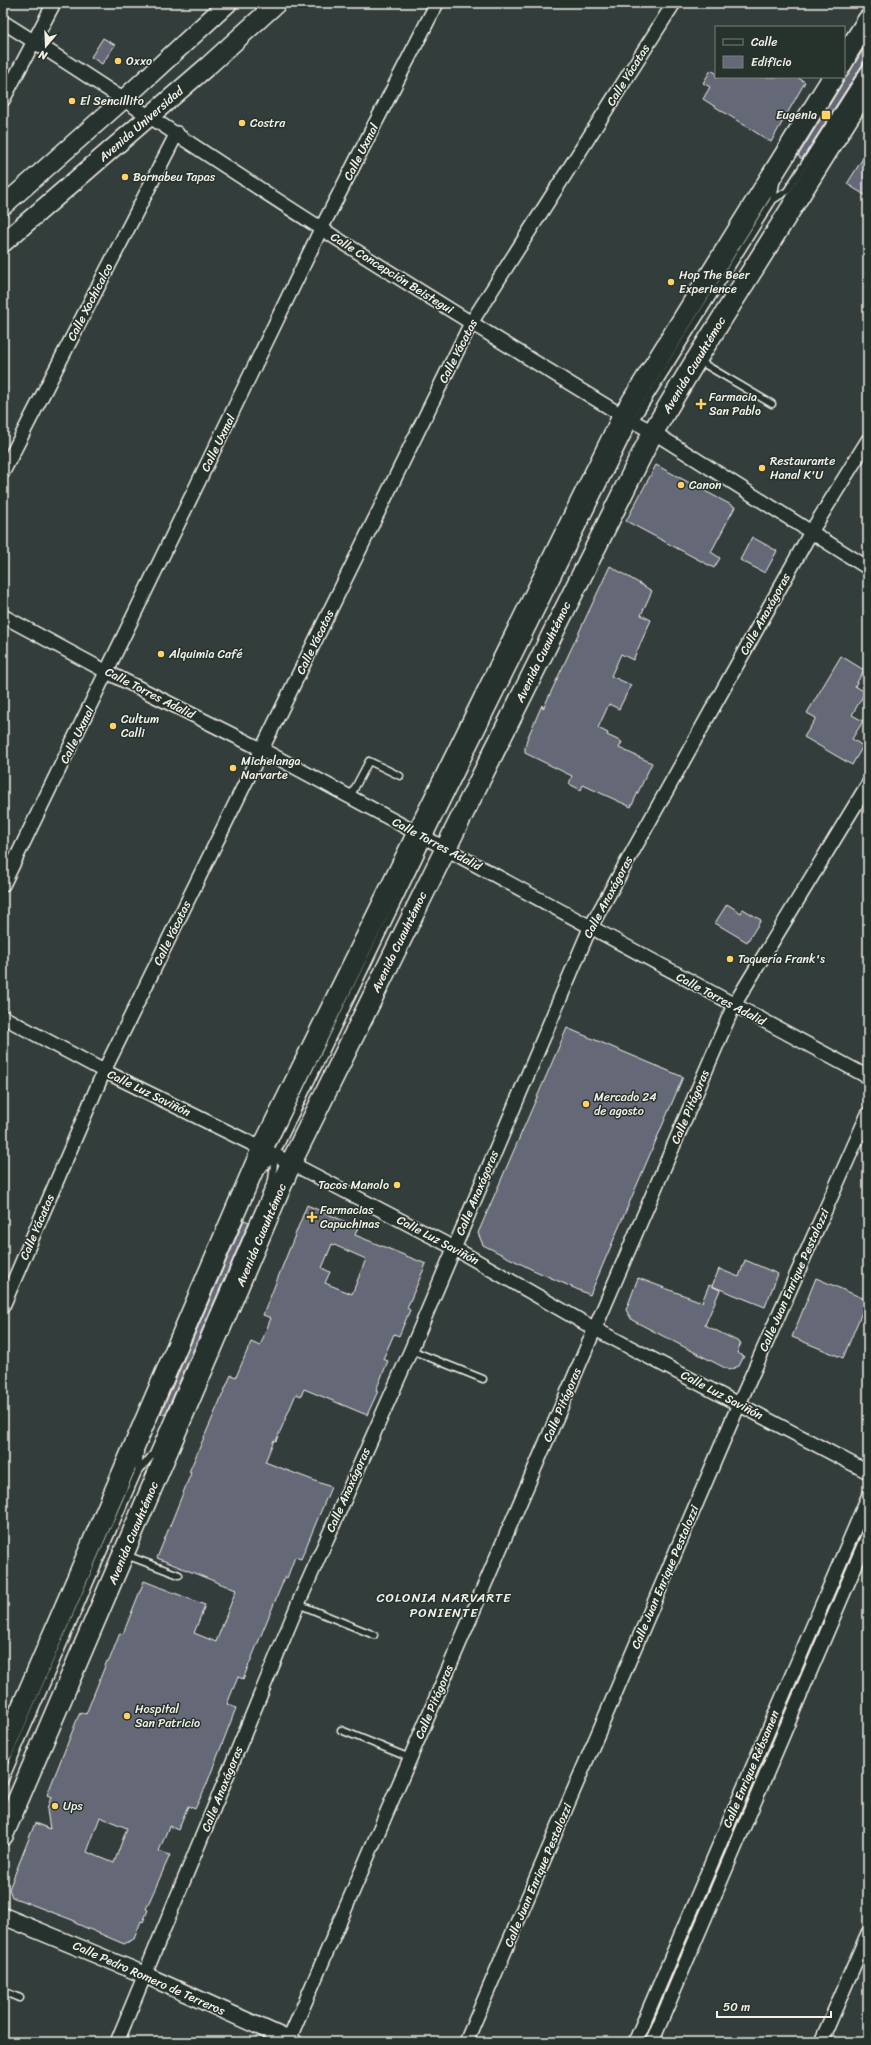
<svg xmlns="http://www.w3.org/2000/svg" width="871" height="2045" viewBox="0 0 871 2045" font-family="Sriracha,sans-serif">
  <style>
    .building { fill: #656876; stroke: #f4f1e8; fill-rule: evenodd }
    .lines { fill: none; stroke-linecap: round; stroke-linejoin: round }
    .service-casing { stroke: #f4f1e8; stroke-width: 9 }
    .minor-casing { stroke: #f4f1e8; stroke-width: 16 }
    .tertiary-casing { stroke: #f4f1e8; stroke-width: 19 }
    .secondary-casing { stroke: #f4f1e8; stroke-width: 21 }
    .primary-casing { stroke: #f4f1e8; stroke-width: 23 }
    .service { stroke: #26332d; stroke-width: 6 }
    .minor { stroke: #26332d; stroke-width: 13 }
    .tertiary { stroke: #26332d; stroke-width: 16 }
    .secondary { stroke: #26332d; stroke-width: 18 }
    .primary { stroke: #26332d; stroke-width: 20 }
    .poi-dot { fill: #ffd166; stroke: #26332d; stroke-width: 1.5 }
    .labels { text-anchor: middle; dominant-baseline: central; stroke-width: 3; stroke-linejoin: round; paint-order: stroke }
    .poi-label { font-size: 12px; fill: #f4f1e8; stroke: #26332d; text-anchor: start }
    .street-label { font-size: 12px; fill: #f4f1e8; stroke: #26332d }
    .neighbourhood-label { font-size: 13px; letter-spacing: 1px; fill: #f4f1e8; stroke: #26332d }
  </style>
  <rect width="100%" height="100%" fill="#333e3c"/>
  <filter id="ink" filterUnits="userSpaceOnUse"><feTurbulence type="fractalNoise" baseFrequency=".025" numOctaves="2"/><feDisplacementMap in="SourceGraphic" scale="8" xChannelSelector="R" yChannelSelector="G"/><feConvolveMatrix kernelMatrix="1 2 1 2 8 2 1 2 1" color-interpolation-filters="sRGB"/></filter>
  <g filter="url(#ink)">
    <path class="building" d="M103,38L115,45L102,64L91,57Z
      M868,42V60L864,62L802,159L798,156Z
      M711,70L716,73V77H797L805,82L771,142L703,99L710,87L703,83Z
      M868,150V197L847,184Z
      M656,465L735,507L711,552L720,558L714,568L626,521Z
      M752,537L777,551L765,573L740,560Z
      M610,566L652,591L641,615L651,620L633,660L621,654L611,676L631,685L619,709L609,704L598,728L608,733L607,735L622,742L619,748L652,763L631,807L583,785L581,790L569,784L572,776L525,753V748L527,739L542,705L543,709Z
      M841,656L864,670L855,686L865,692L852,715L863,721L852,739L863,746L852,765L804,737L816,718L807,713Z
      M727,904L741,913L743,909L761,920L747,942L715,923Z
      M567,1028L683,1077L590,1295L531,1269L483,1245L478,1233Z
      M307,1205L358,1227L355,1235L426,1264L407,1308L410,1310L399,1336L394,1334L383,1359L388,1361L376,1390L378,1391L367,1415L304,1389L301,1396L296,1394L276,1441L274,1440L265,1462L331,1487L301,1559L295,1557L287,1578L285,1577L243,1679L238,1677L227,1704L236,1708L206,1786L195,1809L188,1806L178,1830L169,1826L159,1851L170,1855L146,1909L148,1910L143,1922L141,1921L134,1939L124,1944L75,1923V1921L12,1897L9,1889L35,1823L50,1829L47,1810L51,1797L47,1795L80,1712L86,1714L107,1661H109L120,1633L123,1634L144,1581L205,1605L194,1633L216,1642L236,1590L157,1558L191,1473L189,1472L231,1375L236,1377L251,1342L260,1346L271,1318L263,1315ZM332,1244L366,1259L352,1294L325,1283L330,1272L322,1268ZM100,1817L127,1828L114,1863L87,1852Z
      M244,1220L249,1222L165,1415L161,1413Z
      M745,1260L778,1274L765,1307L712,1286L719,1269L739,1277Z
      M638,1278L702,1302L709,1285L720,1290L705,1325L741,1343L737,1353L744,1356L739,1366L729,1370L632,1320L626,1310Z
      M816,1278L867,1300L843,1358L792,1337Z"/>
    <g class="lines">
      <defs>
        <path id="service" d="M844,74L852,60
          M773,200L787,191L868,64
          M699,361L772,404
          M350,797L369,761L400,776
          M261,1171L275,1156L428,839L634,422L773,200L776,183
          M411,1350L483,1379
          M138,1472L140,1452
          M126,1555L179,1575
          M298,1604L374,1635
          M341,1730L410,1758
          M3,1784L138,1472L153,1454L272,1180L275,1156
          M3,1991L20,1998"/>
        <path id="minor" d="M3,22C110,89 215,161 322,229C421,293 522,354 623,416L653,432L868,568
          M3,100L54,3
          M3,472L177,133
          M3,616L107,672L263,750L868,1077
          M3,885L321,229L437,3
          M3,1017L104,1071L291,1163L454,1248L595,1329L868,1472
          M3,1306L104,1071L471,323L674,3
          M117,2042L298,1604L411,1350L590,928L811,532L868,440
          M288,2042L734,1005L868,784
          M466,2042L739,1404L868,1114
          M635,2042L868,1497
          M652,2042L868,1536
          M821,2042L868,1933"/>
        <path id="tertiary" d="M3,1916L145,1975L294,2042"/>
        <path id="secondary" d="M3,206L125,98L228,3
          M3,243L209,65L277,3"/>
        <path id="primary" d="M844,58L868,20
          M3,1751L262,1149L623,416L833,77
          M3,1835L291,1163L446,848L653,432L696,360L868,86"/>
      </defs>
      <use href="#service" class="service-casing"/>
      <use href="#minor" class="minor-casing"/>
      <use href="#tertiary" class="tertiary-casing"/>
      <use href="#secondary" class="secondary-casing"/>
      <use href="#primary" class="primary-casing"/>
      <use href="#service" class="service"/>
      <use href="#minor" class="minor"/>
      <use href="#tertiary" class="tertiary"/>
      <use href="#secondary" class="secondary"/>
      <use href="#primary" class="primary"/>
    </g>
  </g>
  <g class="poi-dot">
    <circle cx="118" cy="61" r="4"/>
    <circle cx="72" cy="101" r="4"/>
    <rect x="821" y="110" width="10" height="10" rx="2"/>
    <circle cx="242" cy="123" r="4"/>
    <circle cx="125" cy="177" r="4"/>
    <circle cx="671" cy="282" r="4"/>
    <path d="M699 398h4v4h4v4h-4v4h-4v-4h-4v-4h4z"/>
    <circle cx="762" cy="468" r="4"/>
    <circle cx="681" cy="485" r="4"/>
    <circle cx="161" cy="654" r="4"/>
    <circle cx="113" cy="726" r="4"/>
    <circle cx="233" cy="768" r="4"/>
    <circle cx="730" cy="959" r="4"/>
    <circle cx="586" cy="1104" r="4"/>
    <circle cx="397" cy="1185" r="4"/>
    <path d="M310 1211h4v4h4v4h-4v4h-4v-4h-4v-4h4z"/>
    <circle cx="127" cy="1716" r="4"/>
    <circle cx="55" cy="1806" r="4"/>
  </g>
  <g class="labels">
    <g class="poi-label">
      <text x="126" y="61">Oxxo</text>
      <text x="80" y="101">El Sencillito</text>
      <text x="817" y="115" text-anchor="end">Eugenia</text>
      <text x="250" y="123">Costra</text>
      <text x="133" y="177">Barnabeu Tapas</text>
      <text x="679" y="275">Hop The Beer<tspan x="679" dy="14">Experience</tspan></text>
      <text x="709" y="397">Farmacia<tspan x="709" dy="14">San Pablo</tspan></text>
      <text x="770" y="461">Restaurante<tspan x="770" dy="14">Hanal K'U</tspan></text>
      <text x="689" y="485">Canon</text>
      <text x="169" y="654">Alquimia Café</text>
      <text x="121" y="719">Cultum<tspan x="121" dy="14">Calli</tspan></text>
      <text x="241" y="761">Michelanga<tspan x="241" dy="14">Narvarte</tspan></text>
      <text x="738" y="959">Taquería Frank's</text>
      <text x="594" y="1097">Mercado 24<tspan x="594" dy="14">de agosto</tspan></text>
      <text x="389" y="1185" text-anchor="end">Tacos Manolo</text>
      <text x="320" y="1210">Farmacias<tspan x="320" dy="14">Capuchinas</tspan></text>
      <text x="135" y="1709">Hospital<tspan x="135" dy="14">San Patricio</tspan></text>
      <text x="63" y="1806">Ups</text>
    </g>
    <g class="street-label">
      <text transform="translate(628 75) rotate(-58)">Calle Yácatas</text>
      <text transform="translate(141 124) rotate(-41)">Avenida Universidad</text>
      <text transform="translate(361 152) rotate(-63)">Calle Uxmal</text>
      <text transform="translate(392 273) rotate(32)">Calle Concepción Beistegui</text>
      <text transform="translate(90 302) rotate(-63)">Calle Xochicalco</text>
      <text transform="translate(458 351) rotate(-63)">Calle Yácatas</text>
      <text transform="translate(694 365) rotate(-59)">Avenida Cuauhtémoc</text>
      <text transform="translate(218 443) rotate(-64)">Calle Uxmal</text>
      <text transform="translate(765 614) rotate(-61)">Calle Anaxágoras</text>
      <text transform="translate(315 642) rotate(-64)">Calle Yácatas</text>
      <text transform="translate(543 652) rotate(-64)">Avenida Cuauhtémoc</text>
      <text transform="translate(150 693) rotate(27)">Calle Torres Adalid</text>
      <text transform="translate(77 735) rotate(-64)">Calle Uxmal</text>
      <text transform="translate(437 844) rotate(28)">Calle Torres Adalid</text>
      <text transform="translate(608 897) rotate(-62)">Calle Anaxágoras</text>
      <text transform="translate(172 933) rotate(-64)">Calle Yácatas</text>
      <text transform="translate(399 942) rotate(-64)">Avenida Cuauhtémoc</text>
      <text transform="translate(721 999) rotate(28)">Calle Torres Adalid</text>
      <text transform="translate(149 1093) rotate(26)">Calle Luz Saviñón</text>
      <text transform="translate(690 1107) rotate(-67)">Calle Pitágoras</text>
      <text transform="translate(477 1193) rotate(-67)">Calle Anaxágoras</text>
      <text transform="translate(37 1227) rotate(-67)">Calle Yácatas</text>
      <text transform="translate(261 1235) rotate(-67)">Avenida Cuauhtémoc</text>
      <text transform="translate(438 1240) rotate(28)">Calle Luz Saviñón</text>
      <text transform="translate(794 1280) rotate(-66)">Calle Juan Enrique Pestalozzi</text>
      <text transform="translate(722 1395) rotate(28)">Calle Luz Saviñón</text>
      <text transform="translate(562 1405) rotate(-67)">Calle Pitágoras</text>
      <text transform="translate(348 1490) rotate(-66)">Calle Anaxágoras</text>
      <text transform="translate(133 1533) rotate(-67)">Avenida Cuauhtémoc</text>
      <text transform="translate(665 1577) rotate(-67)">Calle Juan Enrique Pestalozzi</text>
      <text transform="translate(434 1702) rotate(-67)">Calle Pitágoras</text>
      <text transform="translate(751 1769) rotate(-67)">Calle Enrique Rébsamen</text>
      <text transform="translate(222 1789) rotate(-68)">Calle Anaxágoras</text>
      <text transform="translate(538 1875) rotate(-67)">Calle Juan Enrique Pestalozzi</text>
      <text transform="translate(149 1978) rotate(24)">Calle Pedro Romero de Terreros</text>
    </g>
    <g class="neighbourhood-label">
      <text x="444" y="1597">COLONIA NARVARTE<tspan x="444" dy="15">PONIENTE</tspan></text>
    </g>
  </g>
  <rect width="871" height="2045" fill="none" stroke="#26332d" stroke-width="16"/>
  <rect x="8" y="8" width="855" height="2029" fill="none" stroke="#f4f1e8" stroke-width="1.5" filter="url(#ink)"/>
  <rect x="715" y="26" width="130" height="52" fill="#26332d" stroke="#787f78"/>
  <rect x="723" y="39" width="20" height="6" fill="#26332d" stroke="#787f78"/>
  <text x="751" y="46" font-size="12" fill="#f4f1e8">Calle</text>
  <rect x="723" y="56" width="20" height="12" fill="#656876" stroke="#787f78"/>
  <text x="751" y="66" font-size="12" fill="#f4f1e8">Edificio</text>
  <g transform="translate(46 46) rotate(199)" stroke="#26332d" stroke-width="3" paint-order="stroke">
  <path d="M0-3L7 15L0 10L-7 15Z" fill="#f4f1e8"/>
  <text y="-6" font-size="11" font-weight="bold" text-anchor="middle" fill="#f4f1e8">N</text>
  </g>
  <path d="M717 2011v6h114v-6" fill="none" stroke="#f4f1e8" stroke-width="2"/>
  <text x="723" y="2011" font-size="12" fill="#f4f1e8" stroke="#26332d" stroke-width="3" paint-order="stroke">50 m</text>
</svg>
